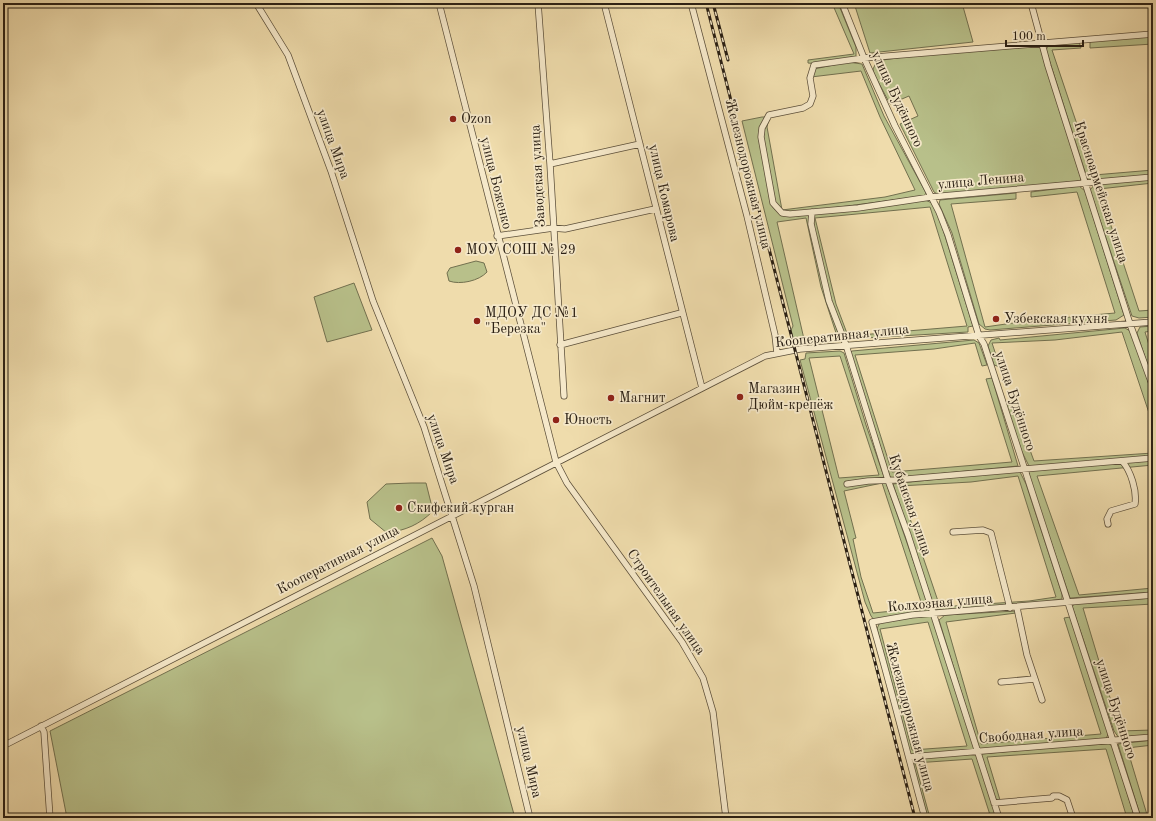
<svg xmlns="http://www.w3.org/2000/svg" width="1156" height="821" viewBox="0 0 1156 821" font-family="'Old Standard TT',serif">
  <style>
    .green { fill: #b8c08a; stroke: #72704f; fill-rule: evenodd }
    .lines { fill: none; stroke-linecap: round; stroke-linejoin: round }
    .minor-casing { stroke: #5c4f3a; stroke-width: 7 }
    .minor { stroke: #f5e8c9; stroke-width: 5.5 }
    .rail-casing { stroke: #2b2014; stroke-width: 3 }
    .rail { stroke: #f5e8c9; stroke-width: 1.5; stroke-dasharray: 4.5; stroke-linecap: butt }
    .poi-dot { fill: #8f2418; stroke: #f5e8c9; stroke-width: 1.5 }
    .labels { text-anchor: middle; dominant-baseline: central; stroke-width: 3.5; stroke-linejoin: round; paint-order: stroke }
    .street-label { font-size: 14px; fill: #2b2014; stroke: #f5e8c9 }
    .poi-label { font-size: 14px; fill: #2b2014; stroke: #f5e8c9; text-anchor: start }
  </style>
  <rect width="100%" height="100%" fill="#efdcac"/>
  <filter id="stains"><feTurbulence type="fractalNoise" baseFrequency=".005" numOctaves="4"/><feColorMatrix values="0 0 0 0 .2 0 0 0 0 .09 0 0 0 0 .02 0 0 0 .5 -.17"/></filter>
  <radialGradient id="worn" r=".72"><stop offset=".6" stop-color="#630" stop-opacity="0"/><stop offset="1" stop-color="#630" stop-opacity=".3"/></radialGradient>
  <path class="green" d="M832,3H838L856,47V56L819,64L808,63V60L854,54Z
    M854,3H962L973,42L870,53Z
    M1153,35V44L1090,48V41Z
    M1079,42L1081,48L1052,50L1094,175L1153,170V175L1090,180L1087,178L1046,50L1049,44Z
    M1036,45L1040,47L1081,178L1080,181L939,195L934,192L900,124L918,116L909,96L890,104L874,74L873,69L876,63L883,60L918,55Z
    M848,62L862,64L884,116L926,193L924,196L793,213L784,212L776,206L763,135L765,125L769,118L767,127L782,210L885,197L915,190L880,117L861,71L811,77L814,69Z
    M762,117H765L761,150L772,206C782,220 792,216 807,215L809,217L840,341L795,345L791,330L793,326L742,121ZM806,218L821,287L837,336L804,339L777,222Z
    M1153,179V183L1099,189L1139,311L1153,310V317L1139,318L1132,316L1090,190L1095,184Z
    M1079,186L1085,191L1124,315L1116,320L990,330L985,329L979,324L952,233L939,204L940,200L1016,193V199L951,204L985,327L1027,321L1115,313L1077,192L1031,197V192Z
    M925,200L932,203L940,220L973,326L968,327V332L848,339C831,320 815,243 813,216L817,213ZM930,207L967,326L848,336L836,304L815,218Z
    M476,261L484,263L487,272C479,281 460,285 449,281L447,273L450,268Z
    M354,283L372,330L327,342L314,297Z
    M1153,326V331L1145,332L1153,358V381L1137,333L1140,327Z
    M1125,328L1130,331L1133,337L1153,395V425L1122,332L1055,340L992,343L1000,367L994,365L988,346L991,340L999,338L1000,340Z
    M974,340L979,343L987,365L982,366L975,343L934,349L855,355L892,472L1012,462L986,379L992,378L1018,466L894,478L890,477L850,353L852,351Z
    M840,351L844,353L866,425L930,609L929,612L874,620L871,616L865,602L800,360L805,359L806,353ZM840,356L879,475L839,478L809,358ZM882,483L923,608L873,613L861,577L853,539L856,538L844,491Z
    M1012,401L1034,461L1153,453V457L1029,466L1022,452L1005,402Z
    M1153,460V465L1037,476L1079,595L1153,588V592L1070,598L1030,480L1029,471Z
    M1019,470L1026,484L1062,594V599L1014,606L935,610L893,484ZM1018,476L1056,597L1029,601L940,607L899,486L971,482Z
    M411,483H426L433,511C419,525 406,530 387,533L370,519L367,502L386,484Z
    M432,538L442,556L515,818H67L50,731Z
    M1153,598V604L1083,608L1120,731L1153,730V735L1119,738L1114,731L1072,606L1077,603Z
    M1016,611V613L946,622L981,744L1101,734L1064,618L1070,617L1109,732L1106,739L979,749L939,620L945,615Z
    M929,615L932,616L975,750L912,755L908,751L877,629L879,624L885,621ZM928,622L967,746L912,750L880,629Z
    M1153,740V745L1127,748L1148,818H1141L1118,744Z
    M1109,744L1112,746L1114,751L1135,818H1127L1106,749L987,757L1000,800L995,799L981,754L1066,746Z
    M976,753L997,818H991L972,759L915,763L930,818H926L913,768L915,760L919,758Z"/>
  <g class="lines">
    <defs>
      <path id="minor" d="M256,3L288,55L331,171L373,301L424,427L474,586L530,818
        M439,3L556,462L567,483L682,642L703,678L713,712L726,818
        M538,3L550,164L564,396
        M604,3L702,388
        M691,3L747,216L775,335L777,353
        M842,3L864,58L895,126L939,212L948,235L979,336L984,344L1138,818
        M1031,3L1048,66L1130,324L1153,387
        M1153,34L864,58L814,65L810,78L813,96L810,104L803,108L769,115L762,128L761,137L773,203L782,213L790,214L858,208L931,197L1153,177
        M550,164L640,144
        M812,212L811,224L829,301L846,345L888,480L908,535L999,818
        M497,236L553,228L565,229L655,209
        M560,345L681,313
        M847,484L868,481L895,480L1153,458
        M1108,524L1107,519L1111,511L1135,504C1137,491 1131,471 1122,461
        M953,532L983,530L991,533L1010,608
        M1017,608L1027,655L1042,700
        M1001,682L1034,679
        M41,726L44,732L50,818
        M3,746L765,356L800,349L1153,322
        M910,757L1153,737
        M994,803L1052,798L1053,796H1059L1067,800L1073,818
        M925,818C907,753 891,687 872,622L912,615L1153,595"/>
    </defs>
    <use href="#minor" class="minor-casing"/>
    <use href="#minor" class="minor"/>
    <defs>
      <path id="rail" d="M706,3L915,818
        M713,3L728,60"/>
    </defs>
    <use href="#rail" class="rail-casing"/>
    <use href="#rail" class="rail"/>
  </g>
  <g class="poi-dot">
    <circle cx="453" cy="119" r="4"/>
    <circle cx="458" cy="250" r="4"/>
    <circle cx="996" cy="319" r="4"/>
    <circle cx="477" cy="321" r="4"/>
    <circle cx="740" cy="397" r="4"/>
    <circle cx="611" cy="398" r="4"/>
    <circle cx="556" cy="420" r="4"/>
    <circle cx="399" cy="508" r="4"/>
  </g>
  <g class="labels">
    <g class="street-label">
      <text transform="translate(897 99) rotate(65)">улица Будённого</text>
      <text transform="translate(333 144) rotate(70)">улица Мира</text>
      <text transform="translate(748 174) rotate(76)">Железнодорожная улица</text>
      <text transform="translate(538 176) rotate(-93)">Заводская улица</text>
      <text transform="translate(981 181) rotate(-5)">улица Ленина</text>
      <text transform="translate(496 183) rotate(76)">улица Боженко</text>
      <text transform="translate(1101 192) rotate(72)">Красноармейская улица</text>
      <text transform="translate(664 193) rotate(77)">улица Комарова</text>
      <text transform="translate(842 336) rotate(-6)">Кооперативная улица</text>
      <text transform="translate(1015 401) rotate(72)">улица Будённого</text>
      <text transform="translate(443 449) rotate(71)">улица Мира</text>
      <text transform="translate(910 505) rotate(71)">Кубанская улица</text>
      <text transform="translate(338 560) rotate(-27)">Кооперативная улица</text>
      <text transform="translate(666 602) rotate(55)">Строительная улица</text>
      <text transform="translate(940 603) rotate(-5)">Колхозная улица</text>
      <text transform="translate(1116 709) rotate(72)">улица Будённого</text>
      <text transform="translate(910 717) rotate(75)">Железнодорожная улица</text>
      <text transform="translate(1031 735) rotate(-4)">Свободная улица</text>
      <text transform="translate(529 762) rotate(77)">улица Мира</text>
    </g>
    <g class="poi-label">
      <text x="461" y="119">Ozon</text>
      <text x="466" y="250">МОУ СОШ № 29</text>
      <text x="485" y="313">МДОУ ДС №1<tspan x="485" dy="16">"Березка"</tspan></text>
      <text x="1004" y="319">Узбекская кухня</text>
      <text x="748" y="389">Магазин<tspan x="748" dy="16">Дюйм-крепёж</tspan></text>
      <text x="619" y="398">Магнит</text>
      <text x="564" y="420">Юность</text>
      <text x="407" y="508">Скифский курган</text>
    </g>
  </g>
  <rect width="1156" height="821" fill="none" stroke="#efdcac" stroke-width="16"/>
  <rect x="4" y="4" width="1148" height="813" fill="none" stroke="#2b2014" stroke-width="2"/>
  <rect x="8" y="8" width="1140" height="805" fill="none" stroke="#2b2014"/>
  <path d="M1006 40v6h77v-6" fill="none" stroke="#2b2014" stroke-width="2"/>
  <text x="1012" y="40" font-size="12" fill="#2b2014" stroke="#f5e8c9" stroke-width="3" paint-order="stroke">100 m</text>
  <rect width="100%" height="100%" filter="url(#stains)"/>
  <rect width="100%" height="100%" fill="url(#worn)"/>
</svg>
